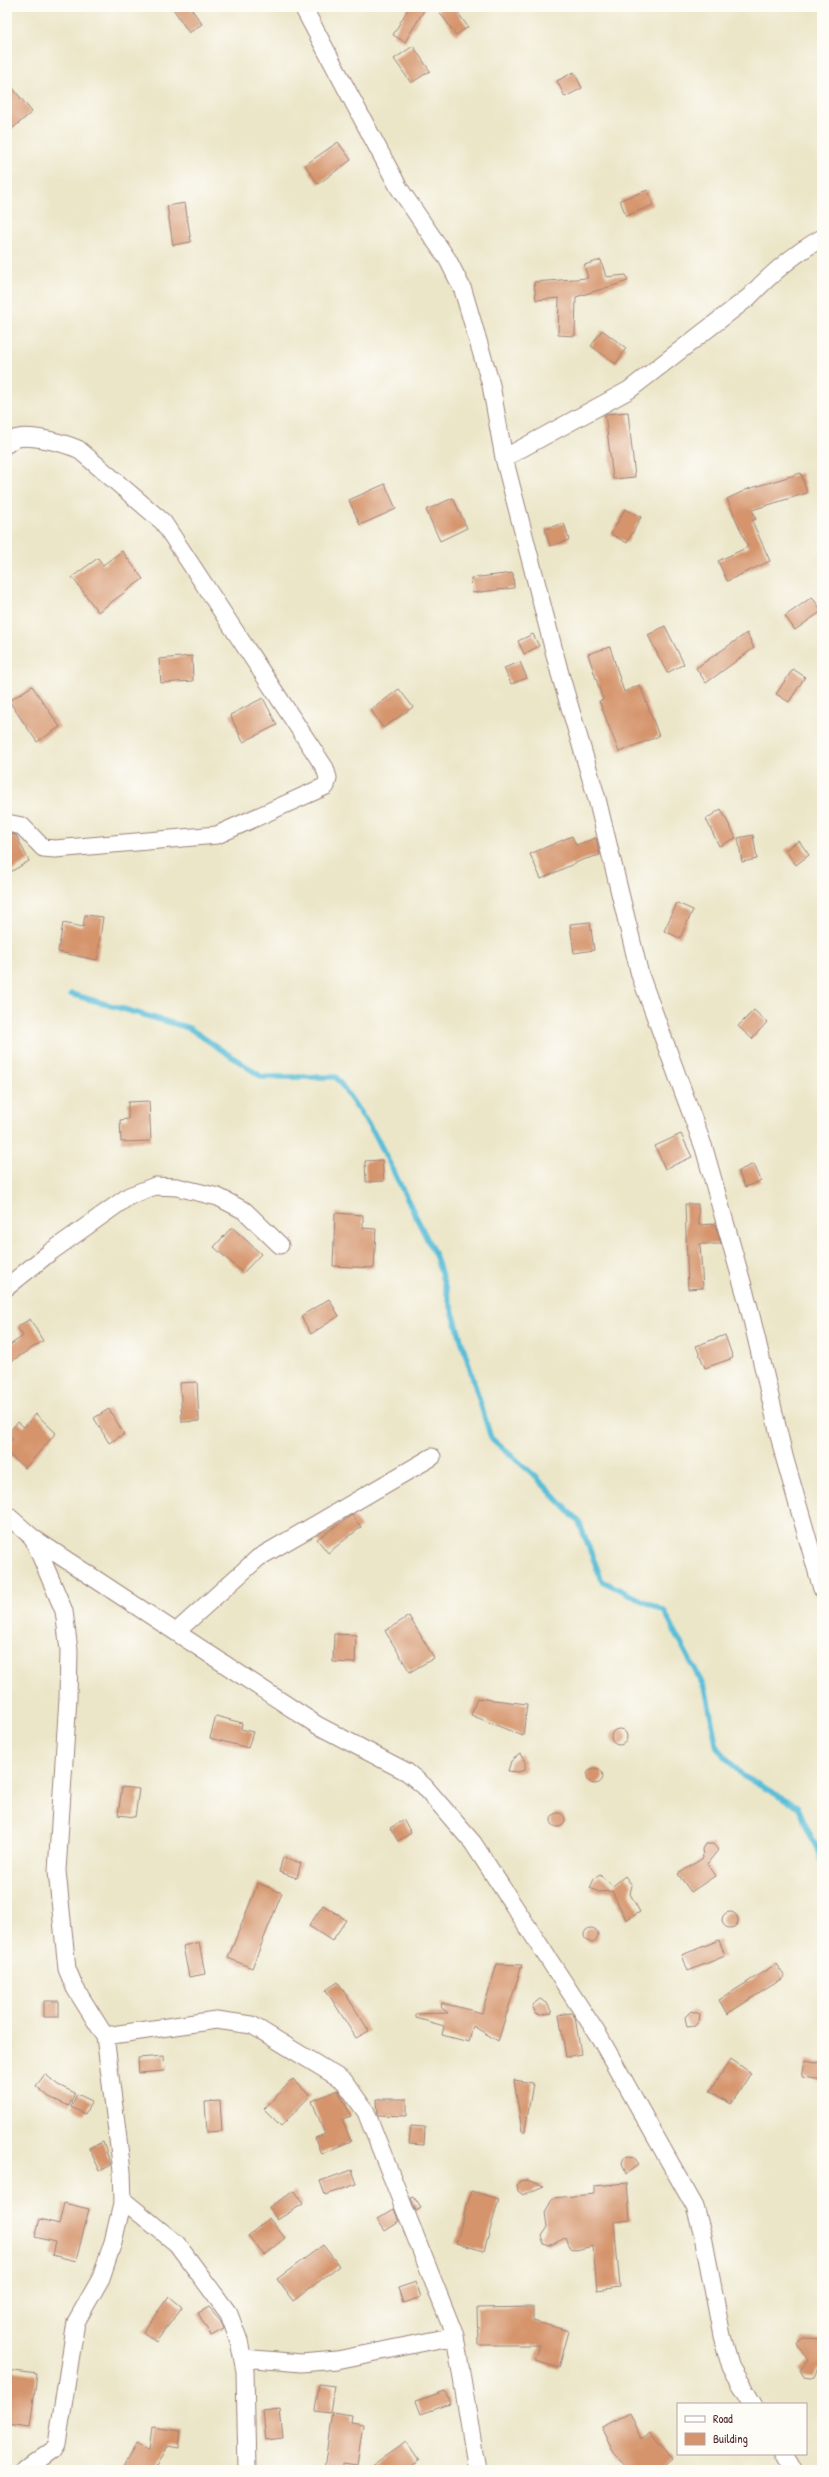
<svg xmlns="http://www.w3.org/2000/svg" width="829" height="2477" viewBox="0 0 829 2477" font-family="'Patrick Hand',sans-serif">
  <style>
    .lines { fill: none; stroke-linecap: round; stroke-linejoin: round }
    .stream { stroke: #5abed8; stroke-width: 5.5 }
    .building { fill: #d5946c }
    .minor-casing { stroke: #9b827a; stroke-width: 19 }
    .minor { stroke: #fff; stroke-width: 17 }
  </style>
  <rect width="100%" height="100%" fill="#fdfcf7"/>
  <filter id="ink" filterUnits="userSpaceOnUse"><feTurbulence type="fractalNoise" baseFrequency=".025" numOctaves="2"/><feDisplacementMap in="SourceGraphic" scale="8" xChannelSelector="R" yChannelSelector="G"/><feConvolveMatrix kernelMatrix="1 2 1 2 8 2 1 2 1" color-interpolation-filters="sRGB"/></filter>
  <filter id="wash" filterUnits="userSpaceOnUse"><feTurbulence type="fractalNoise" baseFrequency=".012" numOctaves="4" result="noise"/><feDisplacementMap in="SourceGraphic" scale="16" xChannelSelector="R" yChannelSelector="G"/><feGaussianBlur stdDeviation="0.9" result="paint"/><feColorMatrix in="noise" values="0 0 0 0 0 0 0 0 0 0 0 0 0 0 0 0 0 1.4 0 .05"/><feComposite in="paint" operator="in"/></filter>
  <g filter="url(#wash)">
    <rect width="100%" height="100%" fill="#ece6c9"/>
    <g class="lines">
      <path class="stream" d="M71,994L189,1028L262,1077H336L376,1136L436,1257L491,1438L534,1475L579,1522L602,1581L664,1611L706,1691L717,1748L743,1776L797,1806L822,1860"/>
    </g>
    <g id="blocks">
      <path class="building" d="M172,7H190L202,24L189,33Z
        M409,7H426L405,42L393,35Z
        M436,7H454L468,27L456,35Z
        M413,46L430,71L411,83L394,59Z
        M574,72L582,88L565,97L557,81Z
        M7,81L32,112L7,133Z
        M338,142L351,160L318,184L305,165Z
        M648,190L653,205L626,216L620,200Z
        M185,203L191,242L173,245L167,206Z
        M601,260L606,277L626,275L628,281L576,297L575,336L558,335L559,298L536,300L534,282L588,278L584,265Z
        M602,330L626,348L616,364L591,346Z
        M628,412L635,477L613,479L605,414Z
        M801,473L807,493L752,510L756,519L752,521L770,561L727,581L718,561L748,547L727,499L748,489Z
        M385,484L396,509L360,525L349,500Z
        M453,498L467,528L440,541L426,510Z
        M625,509L641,517L627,543L611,534Z
        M564,523L569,540L550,546L545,529Z
        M122,551L143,579L98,612L72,577L98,558L103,565Z
        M513,573L514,588L472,593L471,578Z
        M812,597L822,611L795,630L785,616Z
        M665,626L684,664L667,673L648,635Z
        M747,633L754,648L706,683L696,668Z
        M533,634L539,646L524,654L518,641Z
        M610,647L624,692L640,685L659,736L619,752L599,701L603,700L588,654Z
        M192,656L193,681L161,683L159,659Z
        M520,662L527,678L511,684L504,668Z
        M793,669L805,677L789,702L776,694Z
        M32,686L60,727L37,742L9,701Z
        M399,689L413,707L383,728L371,710Z
        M263,698L277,725L243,742L230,715Z
        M721,809L736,838L719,846L706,819Z
        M7,833L16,835L29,861L7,874Z
        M753,835L757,859L742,862L738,838Z
        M572,836L576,845L596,838L600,855L582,860L541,879L530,854Z
        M799,841L809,855L796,865L785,850Z
        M677,903L693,910L680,938L664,931Z
        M85,915L103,917L97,960L58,952L63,923L83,927Z
        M590,922L594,950L574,953L570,924Z
        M754,1010L767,1022L752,1039L738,1026Z
        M149,1101L151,1141L121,1142L120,1120L128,1119V1102Z
        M681,1134L692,1157L665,1169L655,1146Z
        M382,1160L384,1181L366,1182L365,1161Z
        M754,1164L761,1181L745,1187L738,1171Z
        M685,1204H698L699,1225L715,1224L721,1244H700L703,1288L688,1289Z
        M335,1213L363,1215V1228L376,1229L374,1268L333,1266Z
        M232,1227L261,1254L243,1273L214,1247Z
        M329,1299L339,1316L311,1334L301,1316Z
        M30,1319L43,1341L7,1364V1347L23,1336L17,1327Z
        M725,1335L733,1358L705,1368L696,1346Z
        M197,1382L199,1421L182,1422L180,1383Z
        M109,1409L124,1434L109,1443L94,1418Z
        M36,1414L56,1433L25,1468L7,1453V1446L13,1439L7,1434L18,1422L24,1427Z
        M352,1515L361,1527L328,1553L317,1539Z
        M409,1616L434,1658L410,1672L385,1631Z
        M334,1634L356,1635L355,1663L333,1662Z
        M477,1698L527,1704L523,1736L471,1715Z
        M216,1716L242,1723L241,1729L253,1732L248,1748L210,1738Z
        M611 1737a8 8 0 1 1 16 0a8 8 0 1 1-16 0Z
        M520,1754L525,1762V1770L518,1772L508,1771L511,1761Z
        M587 1776a8 8 0 1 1 16 0a8 8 0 1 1-16 0Z
        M122,1787L139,1789L135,1817L118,1815Z
        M551 1820a7 7 0 1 1 14 0a7 7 0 1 1-14 0Z
        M404,1820L411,1833L398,1841L390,1828Z
        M705,1844H713L718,1850L707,1864L715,1876L691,1892L678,1874L703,1858L702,1849Z
        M283,1857L301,1863L297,1878L279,1872Z
        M600,1875L613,1886L625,1876L632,1885L630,1894L640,1912L626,1920L612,1891L599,1892L590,1888L594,1879Z
        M258,1883L282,1893L252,1968L228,1958Z
        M323,1905L346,1920L332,1941L309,1926Z
        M722 1920a8 8 0 1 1 16 0a8 8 0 1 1-16 0Z
        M584 1935a7 7 0 1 1 14 0a7 7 0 1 1-14 0Z
        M719,1940L725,1956L688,1971L682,1955Z
        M199,1942L205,1974L189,1977L183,1946Z
        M497,1964L522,1965L498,2041L473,2026L469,2042L442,2035L444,2026L416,2018V2014L448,2013L441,2007L442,2003L482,2013Z
        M776,1964L785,1977L727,2014L719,2000Z
        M338,1982L369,2031L356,2038L326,1990Z
        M540,1999L547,2003L552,2013L541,2015L536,2014L532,2005Z
        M44,2001H59V2017H44Z
        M691,2011L700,2014L699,2021L695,2026L687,2027L685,2017Z
        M571,2013L575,2017L581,2054L566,2057L559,2015Z
        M164,2056L165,2071L139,2073L138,2058Z
        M731,2059L751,2073L731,2104L710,2091Z
        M805,2060L822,2063V2080L802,2077Z
        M45,2074L58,2085L75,2093L69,2106L49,2097L36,2086Z
        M293,2079L310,2096L281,2126L264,2109Z
        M514,2080L533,2083L525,2131H522Z
        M338,2090L351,2116L342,2119L351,2141L321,2154L315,2138L325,2134L312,2101Z
        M77,2094L92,2101L85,2114L71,2107Z
        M377,2099H407V2116L378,2115Z
        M220,2101L222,2131L207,2132L205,2102Z
        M411,2126L425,2127L424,2145L409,2144Z
        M103,2142L111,2165L100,2171L89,2148Z
        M629,2156L634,2157L639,2164L626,2174L622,2163L624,2157Z
        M352,2170L357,2184L325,2195L320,2181Z
        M527,2180L544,2186L523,2195L518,2191L517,2185L520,2181Z
        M627,2183L630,2220L614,2222L620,2287L597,2290L593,2246L576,2250L571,2248L565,2238L549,2246L544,2244L541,2236L547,2227L545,2212L553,2198L594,2194V2186Z
        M295,2191L303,2204L277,2220L269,2207Z
        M471,2191L499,2199L484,2251L456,2243Z
        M414,2197L421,2208L416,2211L411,2198Z
        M64,2203L89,2209L76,2261L52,2255L55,2242L35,2237L40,2219L59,2224Z
        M394,2209L399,2222L385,2231L377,2219Z
        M269,2218L285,2238L264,2255L248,2236Z
        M323,2245L339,2266L293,2301L277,2279Z
        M416,2282L421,2297L403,2303L398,2288Z
        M169,2296L182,2307L156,2342L143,2332Z
        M209,2307L221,2321L224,2329L211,2336L198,2313Z
        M533,2307V2321L569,2331L559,2368L535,2361L540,2345H478L477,2308Z
        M803,2338L822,2339V2372L818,2368L814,2377L810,2378L804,2377L800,2370L809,2359L800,2349L798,2344Z
        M7,2370L37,2374L30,2427L7,2424Z
        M319,2384L334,2386L330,2413L315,2411Z
        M445,2391L450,2404L421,2414L416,2401Z
        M280,2410L283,2438L266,2440L263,2412Z
        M332,2412L352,2415L351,2422L363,2424L357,2465L342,2463V2470H324Z
        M629,2413L641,2439L650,2431L673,2458L659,2470H629L614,2454L601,2427Z
        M152,2427L181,2431L179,2448L168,2446L155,2470H122L136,2443L149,2450Z
        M406,2442L419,2461L406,2470H365Z"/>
    </g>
  </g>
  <g filter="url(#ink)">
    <use href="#blocks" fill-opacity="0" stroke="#9b827a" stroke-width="1"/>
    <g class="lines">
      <defs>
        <path id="minor" d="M303,7L399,188L448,260L463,290L491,385L504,458L560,674L597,799L640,975L704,1148L749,1307L784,1456L822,1589
          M7,444C10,442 14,438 18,438C33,435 64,443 78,449L163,522L325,768L328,778L326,786L217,835L55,849L43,848L22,826L7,823
          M504,458L629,390L749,297C770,275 795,253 822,238
          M7,1287L49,1253L129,1196L155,1186L177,1187L218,1197L245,1211L280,1245
          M7,1515L33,1538L317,1725L407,1772L424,1786L473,1843L600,2038L695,2207L703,2236L722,2336L731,2368L753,2404
          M176,1632L258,1558L432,1457
          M105,2036L216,2020L252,2025L344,2081L366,2112L455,2336L477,2470
          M123,2200L177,2244L229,2314L239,2341L245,2371L247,2470
          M244,2358L301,2363L337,2360L455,2336
          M784,2454L793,2470
          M26,2470L53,2450L57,2444L76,2322L101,2278L113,2242L123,2200L122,2171L105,2036L75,1988L67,1969L57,1871L68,1698L69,1650L64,1611L33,1538"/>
      </defs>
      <use href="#minor" class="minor-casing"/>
      <use href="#minor" class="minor"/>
    </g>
  </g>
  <rect width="829" height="2477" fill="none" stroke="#fdfcf7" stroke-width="24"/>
  <rect x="677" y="2403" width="130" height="52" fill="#fdfcf7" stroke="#b5a4a5"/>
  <rect x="685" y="2416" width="20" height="6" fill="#ffffff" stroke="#b5a4a5"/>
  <text x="713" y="2423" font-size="12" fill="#4a1f2b">Road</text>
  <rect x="685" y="2433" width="20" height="12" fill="#d5946c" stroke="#b5a4a5"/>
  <text x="713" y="2443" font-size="12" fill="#4a1f2b">Building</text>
</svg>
